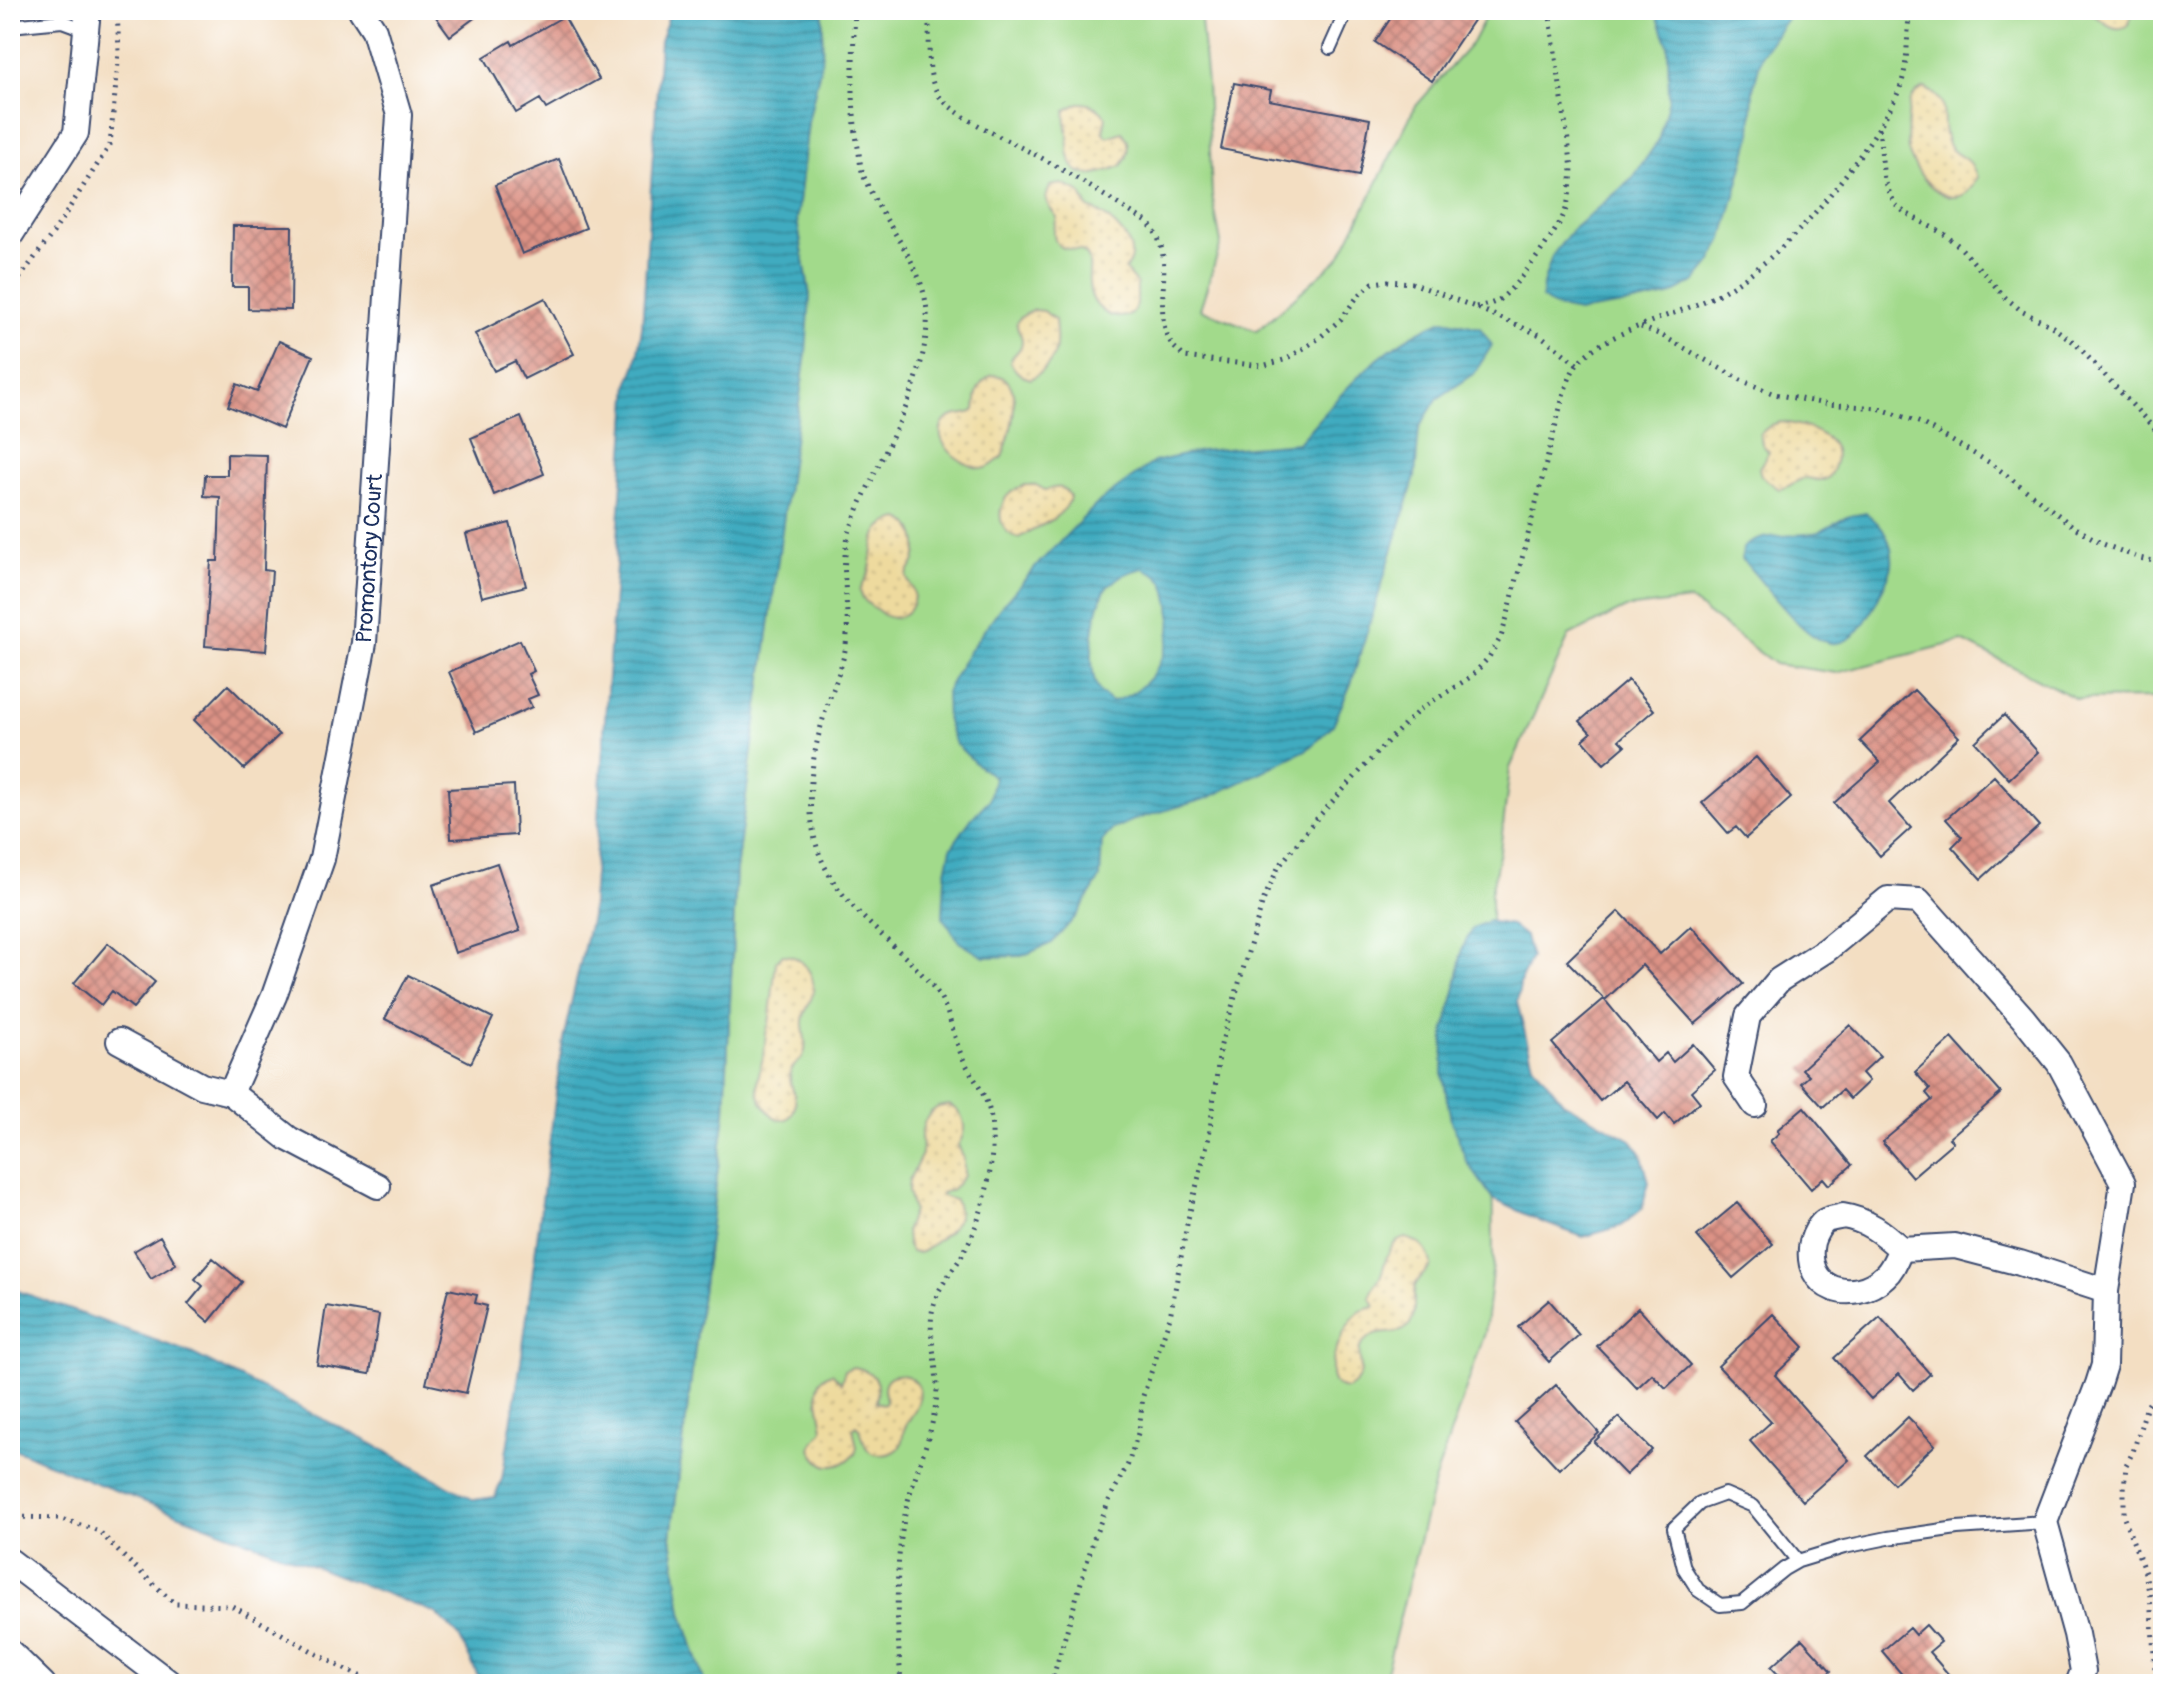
<svg xmlns="http://www.w3.org/2000/svg" width="2173" height="1694" viewBox="0 0 2173 1694" font-family="Pangolin,sans-serif">
  <style>
    .grass { fill: #a2da8b; stroke: #5e8474; stroke-width: 2 }
    .sand { fill: url(#sand-dots); stroke: #84847e; stroke-width: 2 }
    .water { fill: url(#water-rules); stroke: #2e6d8f; stroke-width: 2; fill-rule: evenodd }
    .building { fill: url(#building-cross-hatch) }
    .lines { fill: none; stroke-linecap: round; stroke-linejoin: round }
    .lane-casing { stroke: #3b496d; stroke-width: 16 }
    .street-casing { stroke: #3b496d; stroke-width: 28 }
    .path { stroke: #3b496d; stroke-width: 5; stroke-dasharray: 2 6; stroke-linecap: butt }
    .lane { stroke: #fff; stroke-width: 12 }
    .street { stroke: #fff; stroke-width: 24 }
    .labels { text-anchor: middle; dominant-baseline: central; stroke-width: 7; stroke-linejoin: round; paint-order: stroke }
    .street-label { font-size: 22px; fill: #1b2f5e; stroke: #fff }
  </style>
  <defs>
    <pattern id="sand-dots" width="8" height="8" patternUnits="userSpaceOnUse" patternTransform="scale(2)"><rect width="8" height="8" fill="#eeda9e"/><path d="M2 2h.1M6 6h.1" fill="none" stroke="#ccbb8a" stroke-width="1.8" stroke-linecap="round"/></pattern>
    <pattern id="water-rules" width="6" height="5" patternUnits="userSpaceOnUse" patternTransform="scale(2)"><rect width="6" height="5" fill="#41abc0"/><path d="M0 2.5h6" fill="none" stroke="#368c9f"/></pattern>
    <pattern id="building-cross-hatch" width="8" height="8" patternUnits="userSpaceOnUse" patternTransform="scale(2)"><rect width="8" height="8" fill="#dc9285"/><path d="M0 0l8 8M0 8l8-8" fill="none" stroke="#b27870"/></pattern>
  </defs>
  <rect width="100%" height="100%" fill="#fff"/>
  <filter id="ink" filterUnits="userSpaceOnUse"><feTurbulence type="fractalNoise" baseFrequency=".0125" numOctaves="2"/><feDisplacementMap in="SourceGraphic" scale="16" xChannelSelector="R" yChannelSelector="G"/><feConvolveMatrix kernelMatrix="1 2 1 2 8 2 1 2 1" color-interpolation-filters="sRGB"/></filter>
  <filter id="wash" filterUnits="userSpaceOnUse"><feTurbulence type="fractalNoise" baseFrequency=".006" numOctaves="4" result="noise"/><feDisplacementMap in="SourceGraphic" scale="32" xChannelSelector="R" yChannelSelector="G"/><feGaussianBlur stdDeviation="1.8" result="paint"/><feColorMatrix in="noise" values="0 0 0 0 0 0 0 0 0 0 0 0 0 0 0 0 0 1.4 0 .05"/><feComposite in="paint" operator="in"/></filter>
  <g filter="url(#wash)">
    <rect width="100%" height="100%" fill="#f3dec2"/>
    <path class="grass" d="M823,10H1200L1207,84L1212,195L1221,243L1200,309L1257,331L1340,257L1415,107L1472,43L1489,10H2163V698L2077,699L1962,641L1836,673L1775,664L1689,600L1626,608L1569,636L1510,768L1500,851L1491,893L1493,1264L1485,1333L1434,1482L1383,1684H705L682,1612L671,1537L725,1113L736,870L810,296L797,220L808,122L822,59Z"/>
    <path class="sand" d="M2088,10H2133C2133,11 2130,22 2129,23C2118,38 2097,17 2088,10Z
      M1925,88C1955,104 1937,121 1948,144C1955,159 1969,153 1977,177C1959,223 1915,179 1908,150C1906,140 1908,128 1908,118C1909,104 1910,93 1925,88Z
      M1079,103C1091,102 1099,108 1106,117L1103,132L1107,137L1122,132C1132,142 1130,155 1121,166C1103,173 1074,185 1069,155C1067,149 1068,142 1068,135C1067,126 1064,119 1066,110Z
      M1062,184L1080,192L1088,208C1103,211 1130,235 1131,252C1132,259 1129,264 1125,270L1137,284V305L1132,314C1110,324 1090,306 1089,283C1088,275 1091,265 1088,257C1081,243 1056,257 1054,235C1053,229 1056,223 1057,217L1049,207L1046,198L1050,186Z
      M1034,310L1044,311L1055,320C1058,350 1058,362 1031,379C1020,376 1016,372 1010,362C1012,355 1019,352 1021,346C1027,329 1000,325 1034,310Z
      M992,375C1029,375 1010,438 1002,457C997,461 992,466 986,468C966,471 926,440 946,420C955,412 967,417 975,410C977,393 975,385 992,375Z
      M1781,422C1801,424 1842,435 1835,462C1833,468 1832,475 1826,479C1819,483 1810,476 1802,479C1793,482 1789,488 1779,489L1761,476L1759,468L1769,452L1762,444L1760,434L1771,425Z
      M1025,485H1036L1045,490C1057,487 1063,484 1070,497C1068,516 1034,529 1018,538C1002,533 996,516 1004,501C1008,492 1017,489 1025,485Z
      M900,519C916,524 920,545 915,560C913,566 907,572 907,577C908,583 914,588 914,594C914,614 895,625 880,612C871,605 863,603 860,591C862,584 867,579 869,572C876,550 867,524 900,519Z
      M782,955C801,954 816,974 813,992C812,1002 804,1010 803,1021C802,1033 809,1044 803,1057C800,1062 793,1065 791,1071C786,1083 801,1098 793,1112C781,1135 759,1103 758,1090C757,1076 761,1066 764,1054C766,1043 764,1034 769,1024L776,962Z
      M948,1105C966,1112 968,1130 958,1145L964,1159V1176L952,1190L941,1193L942,1196L955,1200C966,1223 948,1231 934,1243C925,1250 922,1255 911,1252L907,1244L906,1230L913,1211L908,1192L909,1180L922,1154L921,1135L924,1122L931,1112L938,1107Z
      M1405,1238C1420,1241 1430,1251 1431,1266C1426,1272 1418,1278 1415,1286C1412,1298 1417,1313 1410,1324C1401,1338 1382,1329 1370,1337C1344,1352 1378,1371 1347,1389C1314,1387 1343,1326 1357,1314C1362,1309 1367,1309 1374,1307L1375,1305L1370,1298C1372,1289 1378,1283 1381,1275C1387,1259 1387,1243 1405,1238Z
      M853,1367C874,1370 881,1382 876,1402L884,1404L886,1401C886,1397 884,1393 884,1389C884,1368 915,1372 919,1389C923,1403 909,1417 904,1430C902,1436 903,1443 899,1448C893,1455 877,1457 870,1452C861,1445 865,1433 856,1425L853,1428L857,1447L855,1454C838,1471 821,1471 811,1449L813,1443L823,1430C822,1412 807,1380 832,1373L841,1383L845,1370Z"/>
    <path class="water" d="M671,10H823L822,59L808,122L797,220L810,296L806,353L736,870L725,1113L671,1537L682,1612L705,1684H482L459,1636L436,1613L88,1480L10,1447V1288L191,1353L371,1443L474,1500L495,1497L502,1479L521,1362L563,1039L591,916L629,382L636,364L642,328L660,41Z
      M1655,10H1793L1762,54L1753,90L1751,136L1723,239L1711,263L1696,281L1668,296L1623,305L1578,312L1555,307L1542,298L1543,284L1552,256L1572,230L1632,179L1658,141L1669,99L1668,45Z
      M1444,320L1480,328L1492,345L1474,374L1437,399L1419,428L1415,477L1351,684L1333,725L1308,749L1208,798L1136,819L1113,829L1102,841L1100,878L1078,914L1052,943L1022,956L984,957L959,942L943,917L945,876L951,848L972,818L989,800L994,777L975,763L955,743L947,722L946,692L967,654L1000,608L1041,561L1100,501L1154,462L1201,451L1298,443C1342,393 1380,344 1444,320ZM1143,568C1148,571 1156,573 1159,577C1167,584 1168,596 1170,606C1175,647 1154,691 1111,702C1107,698 1100,694 1098,689C1086,669 1093,601 1109,585C1119,576 1130,571 1143,568Z
      M1866,513C1883,525 1894,543 1892,565C1891,574 1884,585 1880,594C1869,617 1852,656 1819,639C1796,628 1761,580 1742,559L1743,548C1764,530 1793,539 1818,532C1828,529 1837,521 1847,517C1853,515 1860,514 1866,513Z
      M1488,921L1511,925L1525,936L1531,958L1521,979L1517,1002L1533,1064L1563,1102L1631,1140L1641,1153L1649,1182L1642,1209L1621,1226L1583,1237L1542,1222L1493,1199L1467,1162L1451,1120L1443,1076L1444,1033L1456,987L1462,949L1473,928Z"/>
    <g id="blocks">
      <path class="building" d="M431,10H485L450,36Z
        M1396,10H1480L1432,81L1375,42Z
        M564,16L599,79L546,109L540,99L516,113L484,57L511,41L513,45Z
        M1234,83L1271,90L1269,100L1370,119L1359,176L1221,149Z
        M559,159L586,228L522,254L495,185Z
        M233,226H292L291,310L248,309V287H232Z
        M545,298L574,354L524,379L515,361L494,371L475,334Z
        M279,341L313,356L282,429L228,406L237,384L257,392Z
        M521,417L544,474L494,495L471,438Z
        M227,454L267,455L264,570L272,571L266,651L205,646L211,561H218L220,497L204,496L205,475H227Z
        M510,523L526,586L482,597L466,534Z
        M520,640L534,671L528,674L538,695L528,699L532,707L476,732L449,672Z
        M1628,680L1654,710L1619,740L1625,746L1604,764L1583,740L1591,733L1580,721Z
        M228,685L279,735L244,769L194,720Z
        M1914,690L1959,737L1889,803L1911,828L1880,856L1834,803L1880,762L1860,741Z
        M2004,715L2038,752L2009,779L1975,742Z
        M1756,757L1791,798L1746,838L1736,827L1728,833L1702,803Z
        M1994,776L2039,826L1981,879L1952,847L1962,837L1946,819Z
        M514,785L516,835L451,839L448,789Z
        M497,863L520,931L455,953L433,885Z
        M1619,911L1660,954L1691,926L1743,984L1695,1024L1642,965L1605,1000L1567,961Z
        M108,943L155,982L133,1008L112,991L101,1005L74,983Z
        M408,975L493,1018L471,1063L385,1019Z
        M1604,999L1656,1062L1666,1053L1673,1062L1693,1044L1715,1070L1691,1091L1700,1102L1674,1124L1665,1113L1658,1120L1624,1081L1600,1101L1552,1043Z
        M1850,1025L1880,1056L1862,1073L1869,1081L1850,1099L1842,1090L1823,1107L1801,1083L1809,1076L1802,1069Z
        M1952,1038L2001,1093L1949,1138L1953,1142L1912,1177L1882,1142L1932,1100L1926,1093L1930,1089L1915,1072Z
        M1804,1107L1852,1165L1829,1185L1823,1178L1811,1189L1770,1141L1779,1133L1777,1130Z
        M1737,1203L1773,1244L1733,1278L1697,1236Z
        M160,1236L176,1264L151,1279L134,1251Z
        M213,1258L242,1282L209,1322L188,1304L203,1286L195,1279Z
        M448,1289L477,1295L475,1303L487,1306L466,1393L426,1384Z
        M1549,1300L1579,1335L1549,1362L1518,1327Z
        M326,1306L379,1315L370,1374L317,1365Z
        M1638,1308L1691,1365L1666,1388L1652,1374L1637,1388L1597,1346Z
        M1773,1314L1804,1347L1775,1375L1849,1460L1803,1501L1750,1441L1771,1422L1718,1366Z
        M1880,1317L1930,1374L1913,1390L1899,1374L1871,1399L1834,1358Z
        M1556,1385L1599,1433L1559,1469L1515,1422Z
        M1619,1417L1652,1450L1626,1475L1594,1442Z
        M1908,1417L1935,1445L1894,1484L1867,1456Z
        M1926,1625L1941,1642L1929,1652L1957,1684H1910L1882,1651L1909,1628L1915,1635Z
        M1802,1639L1831,1671L1816,1684H1787L1771,1667Z"/>
    </g>
  </g>
  <g filter="url(#ink)">
    <use href="#blocks" fill-opacity="0" stroke="#3b496d" stroke-width="2"/>
    <g class="lines">
      <defs>
        <path id="lane" d="M10,26L62,21L86,30
          M1330,48L1347,10
          M1798,1561L1753,1506L1725,1494L1700,1503L1674,1528L1684,1568L1698,1590L1720,1605L1742,1603L1784,1569L1798,1561L1844,1547L1888,1538L1957,1528L2045,1522"/>
        <g id="street">
          <path d="M10,236L76,133L88,10"/>
          <path d="M119,1041L202,1086L231,1093L289,1139L378,1186"/>
          <path id="s1" d="M231,1093L274,996L322,859L364,643L399,115L374,30L361,10"/>
          <path d="M1755,1105L1736,1077L1748,1016L1779,980L1826,950L1888,899L1919,901L2023,1018L2059,1063L2123,1183L2106,1291L2104,1365L2098,1384L2045,1522L2076,1634L2083,1671L2078,1684"/>
          <path d="M1843,1216C1868,1220 1883,1233 1901,1249C1896,1259 1893,1269 1885,1276C1853,1306 1802,1290 1812,1242C1814,1235 1819,1225 1825,1221C1830,1218 1838,1218 1843,1216Z"/>
          <path d="M1901,1249L1955,1246L2020,1263L2106,1291"/>
          <path d="M10,1561L171,1684"/>
          <path d="M10,1652L43,1684"/>
        </g>
      </defs>
      <use href="#lane" class="lane-casing"/>
      <use href="#street" class="street-casing"/>
      <path class="path" d="M855,10C853,58 850,106 859,153C860,162 861,171 865,179C885,229 931,269 927,326C921,400 876,460 851,527C838,562 849,598 847,634C846,658 836,680 828,703C814,745 805,791 814,835C827,902 894,938 934,988C949,1006 952,1033 961,1054C970,1076 988,1094 991,1119C996,1162 985,1211 965,1250C956,1268 939,1284 934,1304C925,1334 941,1369 936,1402C932,1437 915,1471 907,1505C893,1567 897,1622 901,1684
        M927,10C933,37 923,70 938,94C952,117 1021,146 1047,161C1081,180 1114,202 1147,222C1181,257 1149,307 1171,343C1174,348 1180,352 1184,357L1262,366L1287,359L1318,339L1341,319L1358,296L1373,283L1388,281L1412,283L1475,307L1540,335L1577,364
        M1879,128L1884,181L1895,204L1904,212L1944,234L1959,246L2006,298L2023,312L2050,325L2075,343L2163,438
        M10,291L53,233L110,145L119,52L117,10
        M1476,307C1485,305 1493,304 1500,299C1516,288 1558,230 1565,212C1570,197 1571,183 1572,168L1549,10
        M1641,327L1661,335L1741,380L1774,394L1826,404L1878,408L1921,423L1992,464L2074,527L2103,544L2139,558L2163,563
        M10,1511L18,1517L59,1518L99,1531L119,1552L175,1604L232,1606L346,1670L378,1684
        M1051,1684L1094,1538L1110,1498L1128,1464L1139,1430L1143,1396L1170,1317L1188,1219L1209,1137L1220,1048L1263,901L1278,868L1311,825L1384,745L1419,710L1472,676L1489,657L1501,637L1508,614L1564,392C1568,383 1571,372 1577,364C1601,332 1680,315 1717,295C1777,262 1824,206 1863,151C1877,131 1891,110 1900,88C1909,63 1906,36 1910,10
        M2156,1684L2150,1596L2145,1573L2124,1518V1490L2126,1465L2133,1452L2147,1406L2156,1394L2163,1396"/>
      <use href="#lane" class="lane"/>
      <use href="#street" class="street"/>
    </g>
  </g>
  <g class="labels">
    <g class="street-label">
      <text stroke="none"><textPath href="#s1" startOffset="556">Promontory Court</textPath></text>
    </g>
  </g>
  <rect width="2173" height="1694" fill="none" stroke="#fff" stroke-width="40"/>
</svg>
